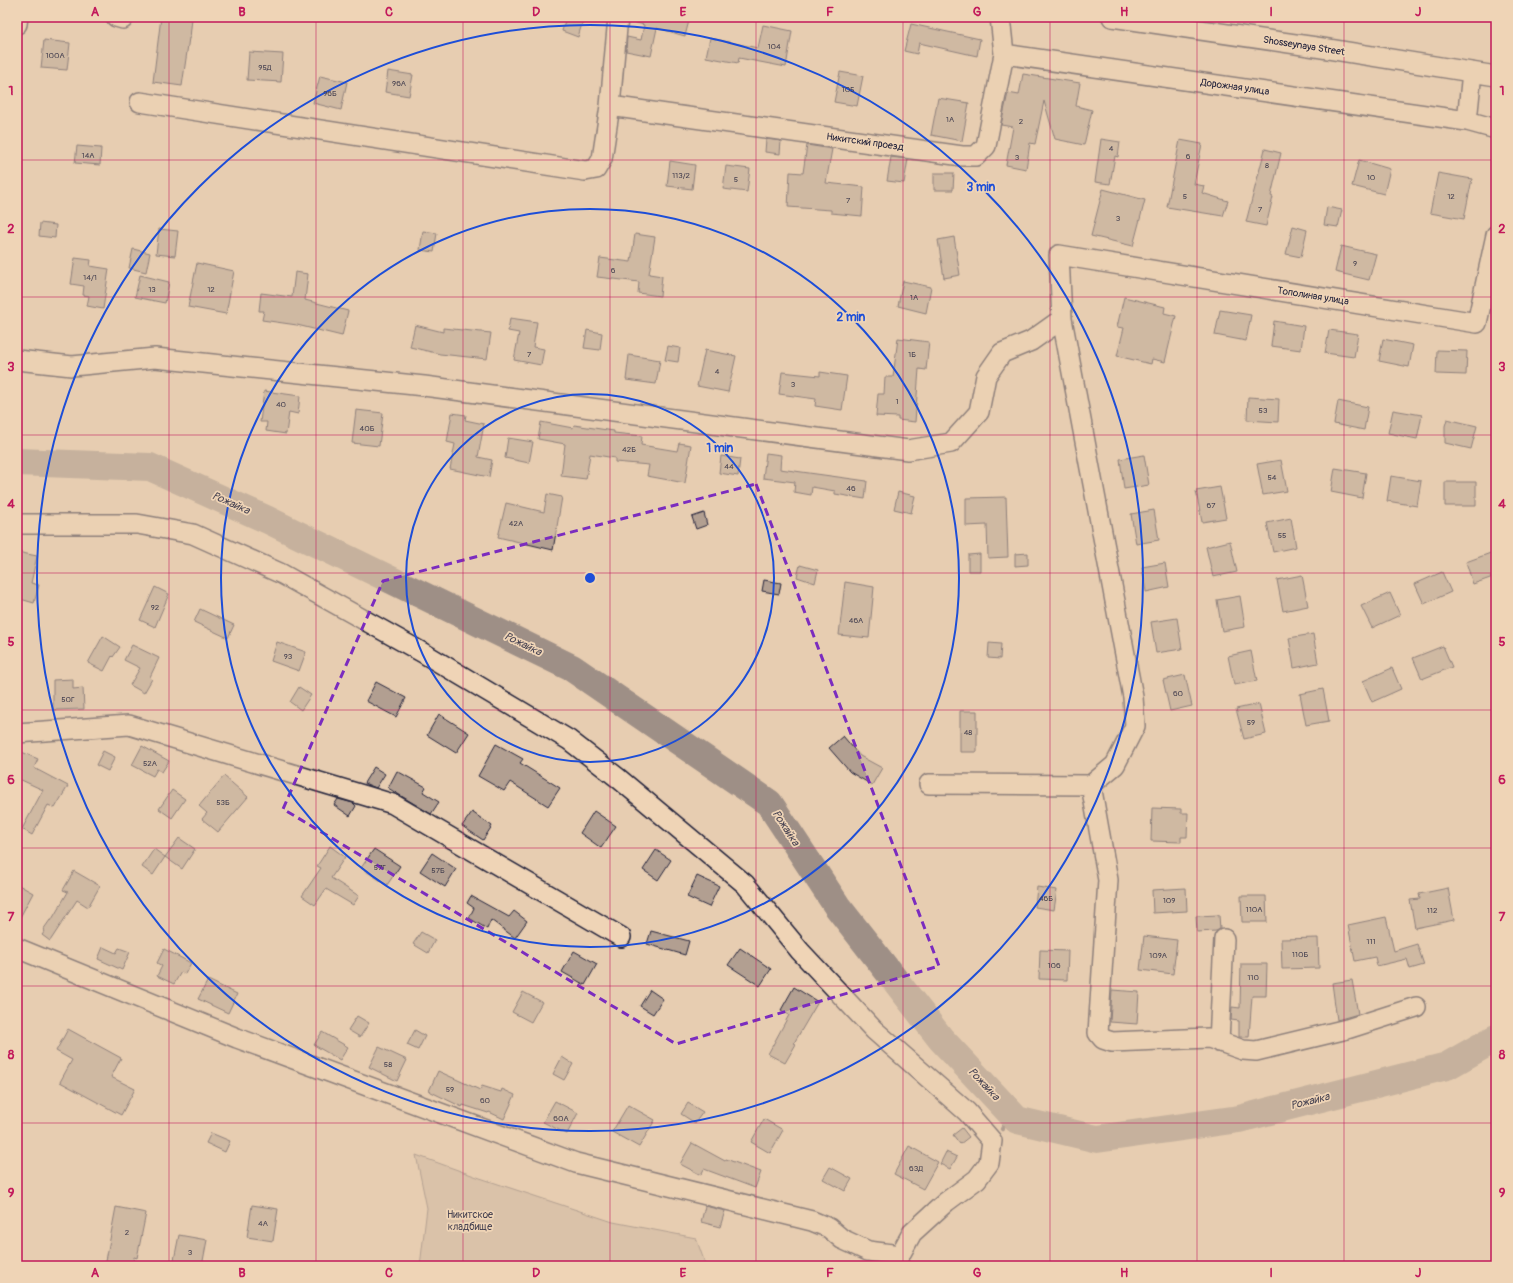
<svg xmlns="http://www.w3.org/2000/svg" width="1513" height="1283" viewBox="0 0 1513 1283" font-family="Pangolin,sans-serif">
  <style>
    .green { fill: #c9b39f; stroke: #766a6d }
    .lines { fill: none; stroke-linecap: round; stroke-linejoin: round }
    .stream { stroke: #6c6368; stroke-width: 4.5 }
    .river { stroke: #9e8f86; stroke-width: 28 }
    .building { fill: #b29f91; stroke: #22223b }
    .minor-casing { stroke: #22223b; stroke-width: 22 }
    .minor { stroke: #efd4b6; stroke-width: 19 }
    .marked { fill: none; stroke: #7b2cbf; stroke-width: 3; stroke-dasharray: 8 5; stroke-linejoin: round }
    .grid { fill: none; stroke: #c2185b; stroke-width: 1; stroke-opacity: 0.55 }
    .ring { fill: none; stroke: #1d4ed8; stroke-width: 2 }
    .labels { text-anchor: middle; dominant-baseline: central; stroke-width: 3.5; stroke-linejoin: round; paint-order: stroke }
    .number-label { font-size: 8px; fill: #464150 }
    .street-label { font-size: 10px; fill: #22223b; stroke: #efd4b6 }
    .park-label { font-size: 10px; fill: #433f4f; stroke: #efd4b6 }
    .water-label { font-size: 11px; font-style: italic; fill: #474352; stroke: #efd4b6 }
    .centre { fill: #1d4ed8; stroke: #efd4b6; stroke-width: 2 }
    .ring-label { font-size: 12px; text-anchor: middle; font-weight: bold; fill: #1d4ed8; stroke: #efd4b6; stroke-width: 3.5; stroke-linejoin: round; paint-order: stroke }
    .neatline { fill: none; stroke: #c2185b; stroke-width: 1.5 }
    .grid-label { font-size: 13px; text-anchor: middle; font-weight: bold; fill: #c2185b }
  </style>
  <rect width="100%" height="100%" fill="#e7cdb1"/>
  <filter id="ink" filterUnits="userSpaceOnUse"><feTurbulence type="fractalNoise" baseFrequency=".025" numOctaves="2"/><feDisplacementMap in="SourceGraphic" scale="8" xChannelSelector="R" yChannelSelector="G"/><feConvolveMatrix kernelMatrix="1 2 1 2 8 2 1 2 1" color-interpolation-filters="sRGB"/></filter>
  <g filter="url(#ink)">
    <path class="green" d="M416,1155L480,1178L613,1222L696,1238L706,1266H420L427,1208Z"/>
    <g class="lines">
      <path class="stream" d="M1002,1129L1007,1122L1017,1120"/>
      <path class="river" d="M17,462L150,467L268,520L572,668L769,803L837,906L941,1039L1017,1120L1097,1139L1239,1119L1447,1066L1496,1038"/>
    </g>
    <path class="building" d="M161,17L192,18L190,38H189L182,86L153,82Z
      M566,17H584L578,37L562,31Z
      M629,17H690L685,36L657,28L651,56L626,51L627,37L641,40L644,25L629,21Z
      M911,24L980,39L977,56L919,43L917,54L904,51Z
      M763,25L792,31L786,67L739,58L738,63L706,57L710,38L758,48Z
      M44,40L70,43L67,70L41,68Z
      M249,52L283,54L281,82L247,80Z
      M388,71L413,75L409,96L385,92Z
      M840,72L863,76L857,106L834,102Z
      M1023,74L1080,83L1076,106L1092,110L1084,145L1055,139L1044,101L1035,144L1030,143L1026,169L1006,165L1013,127L1001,125L1008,93L1019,95Z
      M320,76L347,82L341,110L313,103Z
      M938,98L969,103L962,141L931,135Z
      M766,139L781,141L780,154L765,152Z
      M1101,139L1120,142L1118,157L1115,156L1110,184L1095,182Z
      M1180,140L1202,144L1194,184L1204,186L1202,193L1228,201L1223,216L1167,207Z
      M807,145L832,149L826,183L864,187L862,216L831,213V210L788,207L790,172L803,173Z
      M77,146L101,148L100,165L75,163Z
      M1265,149L1281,153L1271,196L1273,197L1266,226L1246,222Z
      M891,157L908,159L904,183L887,181Z
      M1359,160L1390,169L1384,194L1352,186Z
      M670,161L695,165L692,189L667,186Z
      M726,166L750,169L747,192L723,189Z
      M934,173H954L953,190H934Z
      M1438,173L1472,179L1464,219L1430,213Z
      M1103,189L1145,200L1133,246L1091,236Z
      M1327,207L1342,210L1338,227L1324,225Z
      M40,223L56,225L55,238L39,236Z
      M1293,226L1307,230L1301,257L1286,254Z
      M159,229L178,231L175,256L156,254Z
      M423,231L437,233L434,252L420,250Z
      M635,234L655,237L649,274L662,276L660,296L638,293L639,282L597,277L600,258L631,262Z
      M954,237L960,275L944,278L938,240Z
      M1341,246L1376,254L1369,280L1335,272Z
      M133,249L150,253L146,272L129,268Z
      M75,258L91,260L90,266L109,269L103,309L87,306L89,296L83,295L84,286L71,284Z
      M197,263L234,271L226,314L188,307Z
      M295,272L308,274L305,300L348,311L342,336L297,325L262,320L264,311H259L261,293L292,297Z
      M140,275L169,282L165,303L135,297Z
      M903,281L931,287L926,313L898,306Z
      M1124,297L1165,307L1164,313L1176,316L1165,362L1152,359L1151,364L1117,356L1124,328L1117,327Z
      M1220,310L1251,315L1246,341L1215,335Z
      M510,318L537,322L533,347L544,349L541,365L514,360L519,333L508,331Z
      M1274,321L1304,326L1301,350L1271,346Z
      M415,325L443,332V328L491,333L487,359L440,354L410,347Z
      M587,330L602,333L600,350L584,348Z
      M1329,330L1358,334L1354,357L1325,353Z
      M898,338L929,342L926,370L919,369L915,422L898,420V417L876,416L878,394H884L885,377H893Z
      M1383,339L1413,345L1409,367L1379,361Z
      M668,346L680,348L678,362L665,360Z
      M705,350L736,356L728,392L697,386Z
      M1437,350L1467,351L1466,375L1436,374Z
      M629,355L660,360L656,384L626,380Z
      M782,372L820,376V372L847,376L842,410L815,406L816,399L779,394Z
      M264,391L300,396L298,414L289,412L286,434L266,431L267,422H260Z
      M1248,397L1279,399L1278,422L1247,420Z
      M1338,401L1368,407L1364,430L1334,424Z
      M356,410L383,413L379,446L352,443Z
      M1393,410L1422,415L1417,439L1388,433Z
      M452,413L466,415L465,420L484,424L478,457L492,460L489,477L450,469L455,444L447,442Z
      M1447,419L1477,426L1471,449L1445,443V426Z
      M541,422L573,428L574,425L614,431V433L642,436L641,445L677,451L679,443L691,445L685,483L647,476L649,465L615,462V458L590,454L586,479L561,476L565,444L538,439Z
      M508,438L533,442L529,463L505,458Z
      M766,453L781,455L780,469L867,481L865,499L835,494V491L812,487L811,495L794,492L795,482L763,478Z
      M1144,455L1149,485L1124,489L1120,459Z
      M721,456L740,459L738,476L719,473Z
      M1281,460L1287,491L1263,495L1257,464Z
      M1335,468L1366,473L1362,498L1331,492Z
      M1391,476L1421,481L1417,506L1387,501Z
      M1445,482H1476V506H1445Z
      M1220,487L1226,518L1202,522L1196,491Z
      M898,492L915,496L911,513L894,509Z
      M547,494L562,497L553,550L498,537L506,503L544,512Z
      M1006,497L1008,557L988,558L987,525L966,526V498Z
      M1154,510L1159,540L1136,544L1131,514Z
      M704,513L707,525L696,529L692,517Z
      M1291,518L1296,547L1273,552L1267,523Z
      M1230,541L1237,572L1213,577L1206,547Z
      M1496,551V576L1473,584L1466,562Z
      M17,552L37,556L31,583L39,585L34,603L17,598V589L20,578H17Z
      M1028,553V565L1015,566V554Z
      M980,554V571H968V555Z
      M1165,563L1169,587L1146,592L1142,567Z
      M800,565L818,570L815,583L797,577Z
      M1442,572L1451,592L1424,604L1415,584Z
      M1302,575L1308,606L1283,611L1277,580Z
      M764,580L781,583L779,594L762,591Z
      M845,582L874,587L869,638L839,635Z
      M155,587L169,594L155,627L140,620Z
      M1390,593L1400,615L1372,628L1361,606Z
      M1240,596L1245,627L1222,631L1217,600Z
      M200,609L234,625L228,638L194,622Z
      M1177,618L1182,649L1156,653L1151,622Z
      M1313,634L1318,663L1294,668L1289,638Z
      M103,636L120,647L113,657L112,656L104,671L88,663Z
      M277,642L306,652L299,671L271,661Z
      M989,643L1001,644L1000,659L988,658Z
      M132,645L159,658L150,677L152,679L144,693L130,685L140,668L124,660Z
      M1443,646L1452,667L1422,679L1413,658Z
      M1251,651L1257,681L1234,685L1228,656Z
      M1392,668L1401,689L1372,702L1363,681Z
      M1185,675L1192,706L1170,711L1163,680Z
      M73,679V689L83,688L84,709L53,710V680Z
      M376,682L406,698L396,717L366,701Z
      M299,687L311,695L301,710L290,702Z
      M1323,689L1329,721L1306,725L1300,694Z
      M1259,704L1266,734L1244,739L1236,709Z
      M960,711H977V752H960Z
      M439,714L469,733L456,753L427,735Z
      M843,736L860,756L882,768L872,785L850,772L829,748Z
      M496,744L523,759L520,763L560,788L548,806L510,782L504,791L478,776Z
      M142,746L169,761L162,772L157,769L153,776L132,765Z
      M17,750L38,759L34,768L68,786L55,808L48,805L32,835L22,829L43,790L17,778Z
      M103,751L115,757L108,771L96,765Z
      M374,767L385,774L376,788L364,783Z
      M397,771L426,787L423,792L439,802L431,814L388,788Z
      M224,776L248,797L218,832L202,819L207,813L199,806Z
      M172,790L185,799L172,818L159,809Z
      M338,799L353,803L356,806L350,816L334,805Z
      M1152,808L1181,809V813H1188L1187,837H1181V842L1151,841Z
      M594,811L616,826L601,848L580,833Z
      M472,812L492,826L483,840L462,826Z
      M179,838L195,849L182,869L165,857Z
      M330,846L345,857L331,878L359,896L353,905L326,889L315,905L302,896L321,868L317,866Z
      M154,849L165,857L153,875L142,867Z
      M374,849L400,866L387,885L361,868Z
      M656,850L671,860L658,880L643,870Z
      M432,853L456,869L445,887L420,871Z
      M74,871L100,886L88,907L77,900L50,941L42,935L45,931L43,930L50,920L51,921L68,892L63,890Z
      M697,876L719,886L709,907L687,897Z
      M17,884L33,893L17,923Z
      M1037,887L1057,890L1054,910L1035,907Z
      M1186,888L1187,911L1153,913L1152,890Z
      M1448,888L1454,920L1415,928L1410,900L1420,899L1419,894Z
      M471,896L509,917L514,911L527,921L515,938L491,920L487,929L469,918L474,908L467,903Z
      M1241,896H1266L1267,922H1242Z
      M1219,915L1220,929L1216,931L1197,932L1196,916Z
      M1386,917L1394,951L1417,944L1424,965L1410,969L1407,959L1377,966L1375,957L1355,961L1348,925Z
      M651,931L689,941L685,955L647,944Z
      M421,932L435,940L428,953L413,944Z
      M1144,936L1177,940L1173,974L1140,970Z
      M1318,938L1319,968L1282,969L1281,939Z
      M103,947L116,953L119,948L130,952L122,970L98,959Z
      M740,948L771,969L760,986L728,965Z
      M164,949L191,963L185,974L181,972L174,984L157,976L162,966L157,963Z
      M1040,950L1068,951L1067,980L1039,979Z
      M574,951L597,964L585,985L562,972Z
      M1241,964H1267L1266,996H1252L1249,1037H1239V1021L1231,1020L1232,1007L1240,1008Z
      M208,980L237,994L228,1013L198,999Z
      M1352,980L1358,1014L1337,1020L1332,983Z
      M794,987L818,1002L794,1043L796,1044L785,1063L768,1054L789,1015L781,1010Z
      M650,990L663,999L653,1014L640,1006Z
      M1112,990L1139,992L1137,1024L1110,1022Z
      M523,992L542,1002L531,1022L512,1012Z
      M357,1016L369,1023L360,1037L348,1030Z
      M68,1029L121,1058L111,1077L135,1089L121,1115L60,1082L72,1060L56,1051Z
      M415,1030L425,1036L418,1050L407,1045Z
      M322,1032L348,1047L340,1060L314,1045Z
      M379,1047L407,1060L397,1081L369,1067Z
      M562,1057L573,1064L564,1080L553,1074Z
      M438,1071L480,1090L482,1086L501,1092L502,1089L515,1095L504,1119L489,1112L488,1113L463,1105L462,1107L429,1091Z
      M555,1101L578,1113L567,1134L543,1122Z
      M688,1103L703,1112L695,1123L681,1114Z
      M628,1105L655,1120L639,1147L612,1132Z
      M764,1119L783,1130L770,1153L751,1142Z
      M962,1128L969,1137L960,1144L953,1135Z
      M211,1133L230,1141L225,1152L206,1143Z
      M692,1143L725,1161L726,1159L761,1172L755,1188L704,1169L701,1175L680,1164Z
      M909,1146L938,1162L923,1189L894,1174Z
      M946,1152L957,1157L950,1169L940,1164Z
      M830,1167L852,1179L845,1191L823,1179Z
      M252,1205L278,1209L273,1241L247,1237Z
      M705,1206L725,1211L720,1227L701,1222Z
      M116,1207L146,1213L137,1258L134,1257L132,1266H105Z
      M179,1235L207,1240L202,1266L173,1265Z"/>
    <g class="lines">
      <defs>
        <path id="minor" d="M116,17L123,19
          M1112,17L1316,47L1496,76
          M17,24L18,17
          M1004,54L1467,121L1496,129
          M140,102L585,171L596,169L602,159L610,106L618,17
          M610,106L962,156H976L986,146L1004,54L1000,17
          M1467,121L1472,72
          M17,360L72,366L155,358L424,386L908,450L951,443L979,412L986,376L1002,353L1031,341L1062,319
          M17,524H137L193,534L282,574L425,654L569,740L618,778L745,884L800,951L874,1030L967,1112L992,1141L989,1163L977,1179L946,1202L912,1233L900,1255L868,1251L842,1239L829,1228L812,1221L576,1163L237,1038L17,948
          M17,733L129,725L393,804L621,937
          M929,784L1091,785L1115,765L1135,726L1133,697L1062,319L1059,255L1477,323L1496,235
          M1091,785L1108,880L1098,1033L1103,1039L1112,1042L1209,1038L1243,1050L1256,1051L1347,1029L1416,1007
          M1219,1042L1224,939"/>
      </defs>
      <use href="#minor" class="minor-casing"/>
      <use href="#minor" class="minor"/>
    </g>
  </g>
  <path d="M0 0H1513V1283H0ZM756,484L939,966L676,1044L283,809L383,581Z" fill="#e7cdb1" fill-opacity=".55" fill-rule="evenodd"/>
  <path class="marked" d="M756,484L939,966L676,1044L283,809L383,581Z"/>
  <path class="grid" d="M169,17V1266M316,17V1266M463,17V1266M610,17V1266M756,17V1266M903,17V1266M1050,17V1266M1197,17V1266M1344,17V1266M17,160H1496M17,297H1496M17,435H1496M17,573H1496M17,710H1496M17,848H1496M17,986H1496M17,1123H1496"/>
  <g class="ring">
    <circle cx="590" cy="578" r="184"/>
    <circle cx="590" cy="578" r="369"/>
    <circle cx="590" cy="578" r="553"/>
  </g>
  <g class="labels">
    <g class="number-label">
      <text x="774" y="46">104</text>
      <text x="55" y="55">100А</text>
      <text x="265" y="67">95Д</text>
      <text x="399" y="83">96А</text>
      <text x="848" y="89">105</text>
      <text x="330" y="93">96Б</text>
      <text x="950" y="119">1А</text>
      <text x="1021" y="121">2</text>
      <text x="1111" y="148">4</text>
      <text x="88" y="155">14А</text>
      <text x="1188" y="156">6</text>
      <text x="1017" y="157">3</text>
      <text x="1267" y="165">8</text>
      <text x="681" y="175">113/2</text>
      <text x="1371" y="177">10</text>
      <text x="736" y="179">5</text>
      <text x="1185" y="196">5</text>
      <text x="1451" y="196">12</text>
      <text x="848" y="200">7</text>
      <text x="1260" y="209">7</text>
      <text x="1118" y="218">3</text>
      <text x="1355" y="263">9</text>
      <text x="613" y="270">6</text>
      <text x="90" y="277">14/1</text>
      <text x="152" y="289">13</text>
      <text x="211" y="289">12</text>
      <text x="914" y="297">1А</text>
      <text x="529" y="354">7</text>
      <text x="912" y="354">1Б</text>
      <text x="717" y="371">4</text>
      <text x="793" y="384">3</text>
      <text x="897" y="401">1</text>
      <text x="281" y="404">40</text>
      <text x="1263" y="410">53</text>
      <text x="367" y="428">40Б</text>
      <text x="629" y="449">42Б</text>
      <text x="729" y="466">44</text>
      <text x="1272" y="477">54</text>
      <text x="851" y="488">46</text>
      <text x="1211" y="505">67</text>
      <text x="516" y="523">42А</text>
      <text x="1282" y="535">55</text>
      <text x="155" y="607">92</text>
      <text x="856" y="620">46А</text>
      <text x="288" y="656">93</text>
      <text x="1178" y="693">60</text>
      <text x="68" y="699">50Г</text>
      <text x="1251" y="722">59</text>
      <text x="968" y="732">48</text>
      <text x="150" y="763">52А</text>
      <text x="223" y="802">53Б</text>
      <text x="380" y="867">57Г</text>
      <text x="438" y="870">57Б</text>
      <text x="1046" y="898">46Б</text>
      <text x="1169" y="900">109</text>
      <text x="1254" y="909">110А</text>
      <text x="1432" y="910">112</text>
      <text x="1371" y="941">111</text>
      <text x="1300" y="954">110Б</text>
      <text x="1158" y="955">109А</text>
      <text x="1054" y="965">106</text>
      <text x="1253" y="977">110</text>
      <text x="388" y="1064">58</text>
      <text x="450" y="1089">59</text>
      <text x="485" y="1100">60</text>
      <text x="561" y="1118">60А</text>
      <text x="916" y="1168">63Д</text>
      <text x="263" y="1223">4А</text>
      <text x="127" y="1232">2</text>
      <text x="190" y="1252">3</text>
    </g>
    <g class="street-label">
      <text transform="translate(1304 46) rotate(9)">Shosseynaya Street</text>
      <text transform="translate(1235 87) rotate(8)">Дорожная улица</text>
      <text transform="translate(865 142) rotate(8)">Никитский проезд</text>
      <text transform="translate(1313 296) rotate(9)">Тополиная улица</text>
    </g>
    <g class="park-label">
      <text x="470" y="1215">Никитское<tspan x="470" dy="12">кладбище</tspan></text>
    </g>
    <g class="water-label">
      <text transform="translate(231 503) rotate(24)">Рожайка</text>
      <text transform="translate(523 644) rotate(26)">Рожайка</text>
      <text transform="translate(786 828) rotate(57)">Рожайка</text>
      <text transform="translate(984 1084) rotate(47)">Рожайка</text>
      <text transform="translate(1310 1101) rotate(-14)">Рожайка</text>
    </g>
  </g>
  <circle cx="590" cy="578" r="6" class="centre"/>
  <g class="ring-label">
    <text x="981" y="191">3 min</text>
    <text x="851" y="321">2 min</text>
    <text x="720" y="452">1 min</text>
  </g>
  <rect width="1513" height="1283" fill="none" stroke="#efd4b6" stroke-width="44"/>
  <rect x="22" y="22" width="1469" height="1239" class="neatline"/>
  <g class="grid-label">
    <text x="95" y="16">A</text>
    <text x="242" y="16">B</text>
    <text x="389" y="16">C</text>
    <text x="536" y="16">D</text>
    <text x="683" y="16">E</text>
    <text x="830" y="16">F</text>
    <text x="977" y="16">G</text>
    <text x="1124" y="16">H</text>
    <text x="1271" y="16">I</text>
    <text x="1418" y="16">J</text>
    <text x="11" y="95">1</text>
    <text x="1502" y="95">1</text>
    <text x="11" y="233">2</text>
    <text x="1502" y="233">2</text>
    <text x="11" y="371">3</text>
    <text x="1502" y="371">3</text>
    <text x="11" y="508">4</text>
    <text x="1502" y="508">4</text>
    <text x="11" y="646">5</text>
    <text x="1502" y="646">5</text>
    <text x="11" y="784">6</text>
    <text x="1502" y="784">6</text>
    <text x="11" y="921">7</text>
    <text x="1502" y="921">7</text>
    <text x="11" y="1059">8</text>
    <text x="1502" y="1059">8</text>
    <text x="11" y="1197">9</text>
    <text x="1502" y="1197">9</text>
    <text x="95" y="1277">A</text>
    <text x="242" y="1277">B</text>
    <text x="389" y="1277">C</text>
    <text x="536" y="1277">D</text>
    <text x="683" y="1277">E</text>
    <text x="830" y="1277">F</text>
    <text x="977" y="1277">G</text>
    <text x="1124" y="1277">H</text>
    <text x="1271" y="1277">I</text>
    <text x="1418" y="1277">J</text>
  </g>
</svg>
